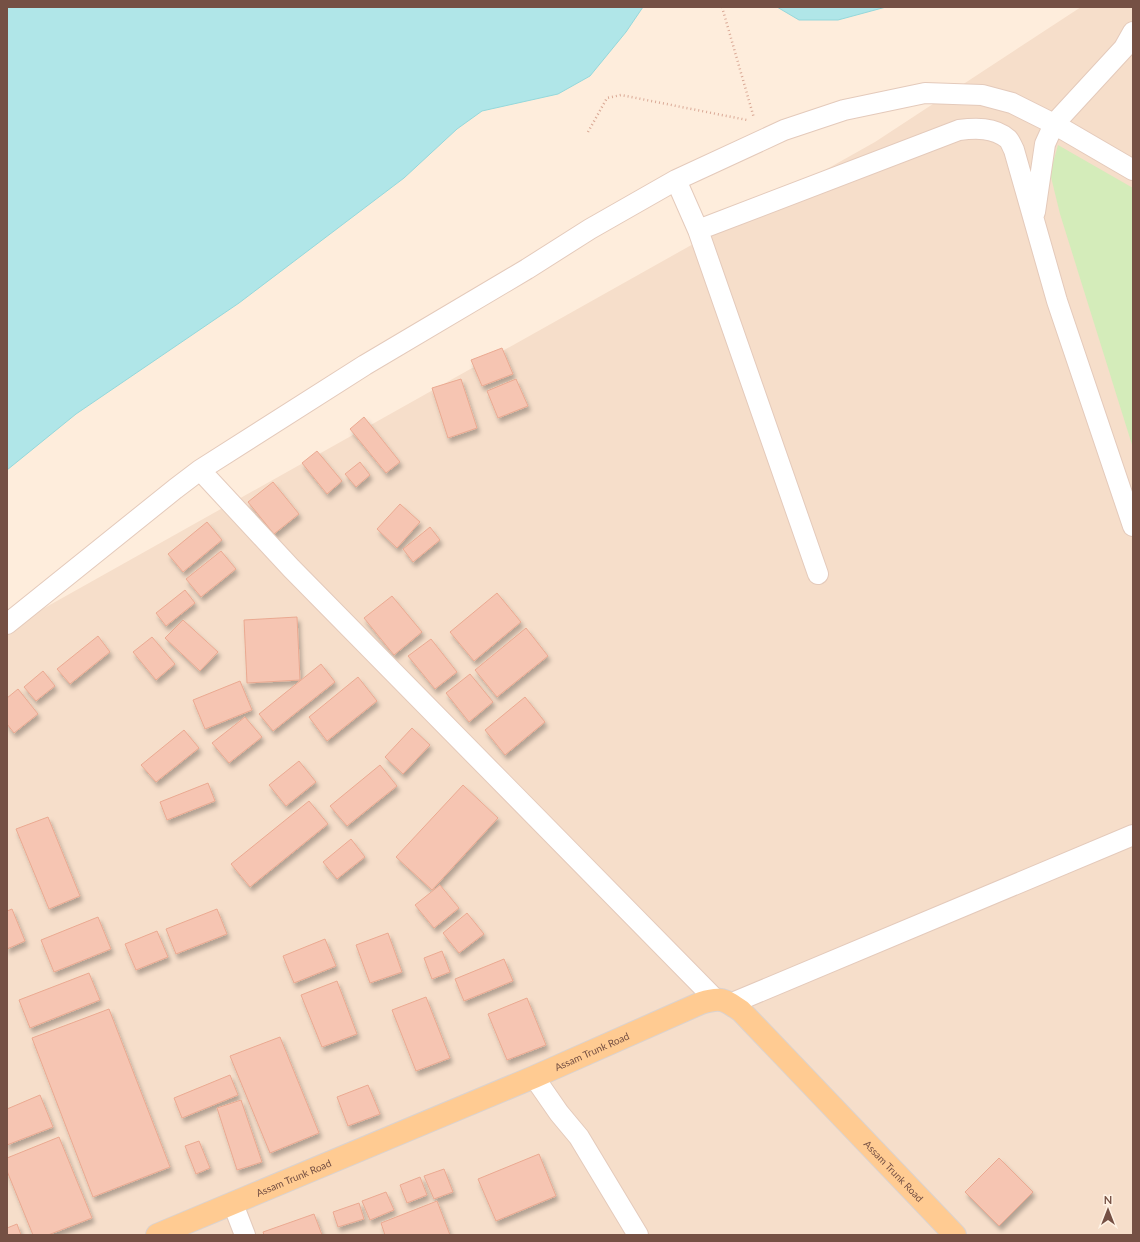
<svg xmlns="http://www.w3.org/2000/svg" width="1140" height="1242" viewBox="0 0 1140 1242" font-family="Lato,sans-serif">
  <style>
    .residential { fill: #f6deca }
    .green { fill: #d4ecba }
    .water { fill: #b0e6e8; stroke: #95d8db }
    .building { fill: #f6c5b2; stroke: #eaa991; filter: url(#shadow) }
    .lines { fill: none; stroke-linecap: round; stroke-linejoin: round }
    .minor-casing { stroke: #e4cabb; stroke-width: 22 }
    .primary-casing { stroke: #dbd2ce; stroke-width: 24 }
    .path { stroke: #daa996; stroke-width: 2.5; stroke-dasharray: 1 3; stroke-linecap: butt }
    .minor { stroke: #fff; stroke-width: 20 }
    .primary { stroke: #ffcb92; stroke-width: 22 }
    .labels { text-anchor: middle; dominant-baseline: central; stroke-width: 3.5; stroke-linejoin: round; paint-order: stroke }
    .street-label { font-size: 10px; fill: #755044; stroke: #fff2e4 }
  </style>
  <defs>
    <filter id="shadow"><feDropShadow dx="2.5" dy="4.5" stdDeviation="2" flood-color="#0004"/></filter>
  </defs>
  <rect width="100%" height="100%" fill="#feeddc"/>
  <path class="residential" d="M1081,7H1133V1235H7V629L875,142Z"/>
  <path class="green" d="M1058,145L1133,188V448L1060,214L1050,173Z"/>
  <path class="water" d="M7,7H643L626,32L590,76L558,94L482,111L457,129L404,178L239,303L76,414L7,470Z
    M777,7H886L838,20H799Z"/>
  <path class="building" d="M502,348L513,374L482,386L471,360Z
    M461,379L477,428L448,438L432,388Z
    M516,379L528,406L498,418L487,391Z
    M364,417L400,462L386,473L350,429Z
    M317,451L342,481L327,494L302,463Z
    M360,462L370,475L356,487L345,474Z
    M273,482L299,514L274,534L248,502Z
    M400,504L420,522L397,548L377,529Z
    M207,522L222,540L183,572L168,554Z
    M430,527L440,540L413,562L403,549Z
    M221,551L236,569L201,597L186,579Z
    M185,590L195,603L166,626L156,613Z
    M497,593L521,622L474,661L450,632Z
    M392,596L422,632L394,655L364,618Z
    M297,617L300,680L247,683L244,620Z
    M183,620L218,652L200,671L165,638Z
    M526,628L548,656L497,697L475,670Z
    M98,636L110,652L70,684L57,669Z
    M152,637L175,664L156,680L133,652Z
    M431,639L457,672L435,689L408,656Z
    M321,664L335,682L273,731L259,714Z
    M43,671L55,686L36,701L24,687Z
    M470,674L493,702L469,722L446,693Z
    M358,677L377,701L327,741L309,717Z
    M240,681L252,710L205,729L193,700Z
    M18,689L38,714L14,733L7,724V698Z
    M525,697L545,722L505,755L485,730Z
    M245,717L262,737L229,763L212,743Z
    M412,728L430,745L403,774L385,757Z
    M184,730L199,748L156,782L141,765Z
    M299,761L316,782L286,806L269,785Z
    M380,765L397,786L347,826L330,806Z
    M208,783L215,801L167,820L160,802Z
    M463,785L498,818L432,890L396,857Z
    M309,801L328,824L250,887L231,864Z
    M48,817L80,896L49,909L16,829Z
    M351,839L365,857L337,879L323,862Z
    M440,885L459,908L434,928L415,905Z
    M12,909L25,941L7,949V911Z
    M217,909L227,934L176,954L166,929Z
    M467,913L484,934L459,953L443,933Z
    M98,917L111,949L54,972L41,940Z
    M157,931L168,957L136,970L125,944Z
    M388,933L402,972L370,983L356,945Z
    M325,939L336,966L294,983L283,956Z
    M442,951L450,972L432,979L424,958Z
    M504,959L513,981L464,1001L455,979Z
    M89,973L100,1000L30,1028L19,1000Z
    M337,981L357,1034L322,1047L301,995Z
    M426,997L450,1058L416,1071L392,1010Z
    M527,998L546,1045L507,1060L488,1014Z
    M109,1009L170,1167L93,1197L32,1038Z
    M280,1037L319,1133L270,1153L230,1056Z
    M230,1075L238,1095L182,1118L174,1098Z
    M368,1085L380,1114L348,1126L337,1097Z
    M40,1095L53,1127L7,1145V1109Z
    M241,1100L262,1162L237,1170L217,1108Z
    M59,1137L92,1218L48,1235H33L7,1171V1158Z
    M199,1141L210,1168L196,1174L185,1146Z
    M539,1154L556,1196L496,1221L478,1179Z
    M999,1158L1033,1192L999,1226L965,1192Z
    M444,1169L453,1192L434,1199L424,1176Z
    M420,1177L427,1195L407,1203L400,1185Z
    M386,1192L394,1210L370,1220L362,1201Z
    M437,1201L450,1235H385L381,1223Z
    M359,1203L364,1219L338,1227L333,1212Z
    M314,1214L322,1235H264L263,1232Z
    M17,1224L21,1235H7V1228Z"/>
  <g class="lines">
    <defs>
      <path id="minor" d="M676,180L698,230L818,574
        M1035,212L1045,144L1054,124L1124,48L1133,32
        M698,230L959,130C975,128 994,127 1008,139C1010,141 1012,146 1014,150L1057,301L1133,526
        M200,470L291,568L715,999
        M7,624L175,489L200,470L365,365L527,269L590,229L676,180L784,130L844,110L925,93L982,95L1012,103L1054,124L1133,170
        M730,1004L1133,835
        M534,1077L559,1113L579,1137L638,1235
        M233,1204L245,1235"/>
      <g id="primary">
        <path id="s1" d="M157,1235L534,1077L701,1003C721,997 724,999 741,1011L955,1235"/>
      </g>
    </defs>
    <use href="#minor" class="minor-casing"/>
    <use href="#primary" class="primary-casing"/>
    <path class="path" d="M722,7L754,118
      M588,132L607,98L621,95L747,120"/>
    <use href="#minor" class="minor"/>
    <use href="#primary" class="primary"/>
  </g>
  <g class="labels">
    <g class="street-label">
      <text stroke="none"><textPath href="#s1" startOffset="472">Assam Trunk Road</textPath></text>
      <text stroke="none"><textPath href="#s1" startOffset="856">Assam Trunk Road</textPath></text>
      <text stroke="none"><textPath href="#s1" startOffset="148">Assam Trunk Road</textPath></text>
    </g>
  </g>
  <rect width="1140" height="1242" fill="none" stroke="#755044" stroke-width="16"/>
  <g transform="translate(1108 1210)" stroke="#fff2e4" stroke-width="3" paint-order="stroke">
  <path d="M0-3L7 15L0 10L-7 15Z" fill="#755044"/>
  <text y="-6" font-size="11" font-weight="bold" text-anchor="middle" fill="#755044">N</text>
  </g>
</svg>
